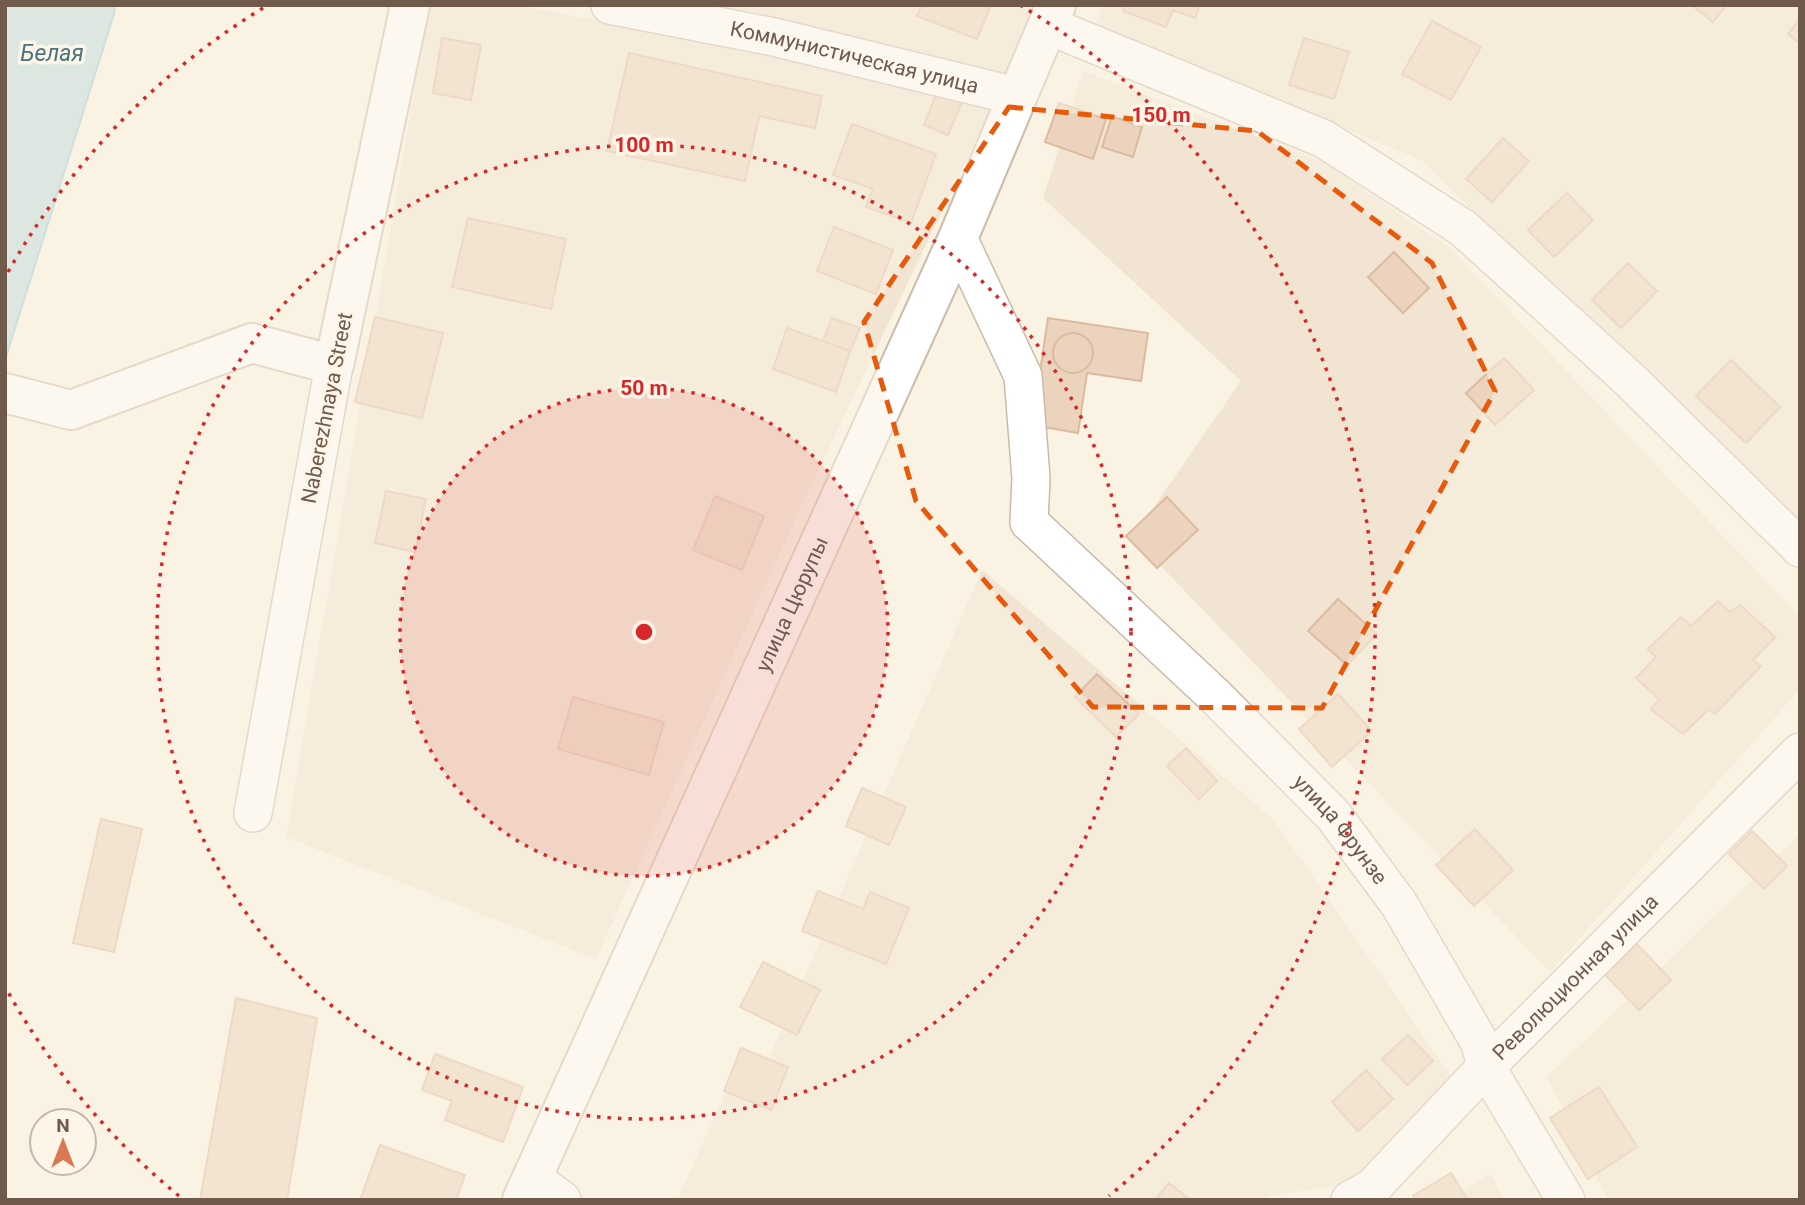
<svg xmlns="http://www.w3.org/2000/svg" width="1805" height="1205" viewBox="0 0 1805 1205" font-family="Roboto,sans-serif">
  <style>
    .residential { fill: #f1e4d2 }
    .water { fill: #bad9e1; stroke: #a1c7d2; stroke-width: 2 }
    .building { fill: #ecd3bd; stroke: #ddbb9f; stroke-width: 2 }
    .lines { fill: none; stroke-linecap: round; stroke-linejoin: round }
    .street-casing { stroke: #c9baab; stroke-width: 40 }
    .secondary-casing { stroke: #ccbba9; stroke-width: 42 }
    .street { stroke: #fff; stroke-width: 37 }
    .secondary { stroke: #fff; stroke-width: 38 }
    .marked { fill: none; stroke: #e8590c; stroke-width: 5; stroke-dasharray: 14 9; stroke-linejoin: round }
    .ring { fill: none; stroke: #d62828; stroke-width: 3.5; stroke-dasharray: 3.5 7 }
    .labels { text-anchor: middle; dominant-baseline: central; stroke-width: 7; stroke-linejoin: round; paint-order: stroke }
    .street-label { font-size: 21px; fill: #6f5a4c; stroke: #fdf6e8 }
    .water-label { font-size: 23px; font-style: italic; fill: #477480; stroke: #fdf6e8 }
    .centre { fill: #d62828; stroke: #fdf6e8; stroke-width: 3.5 }
    .ring-label { font-size: 21px; text-anchor: middle; font-weight: bold; fill: #d62828; stroke: #fdf6e8; stroke-width: 7; stroke-linejoin: round; paint-order: stroke }
  </style>
  <rect width="100%" height="100%" fill="#faf2e3"/>
  <path class="residential" d="M429,5H519L887,77L994,102L799,511L596,959L286,837Z
    M656,5H1054L1022,90Z
    M1102,5H1800V528L1421,160L1095,25Z
    M1083,71L1322,161L1450,248L1800,617V689L1550,972L1133,537L1241,381L1043,198Z
    M982,570L1273,819L1457,1085L1366,1181L1269,1196L1267,1200H677L738,1066L762,1074Z
    M1800,834V1200H1608L1547,1077Z
    M1490,1174L1505,1200H1445Z"/>
  <path class="water" d="M5,5H115L114,14L5,360Z"/>
  <path class="building" d="M922,5H991L977,39L917,16Z
    M1125,5H1200L1195,18L1173,10L1166,27L1123,11Z
    M1692,5H1726L1713,22Z
    M1800,18V43L1788,34Z
    M1432,21L1481,47L1451,100L1402,74Z
    M442,38L481,45L471,100L433,93Z
    M1304,38L1349,52L1334,99L1289,85Z
    M629,53L822,96L815,128L759,116L745,181L607,151Z
    M937,92L962,102L948,135L924,125Z
    M1059,103L1106,119L1093,159L1045,142Z
    M1112,116L1142,127L1133,157L1102,147Z
    M852,124L936,154L911,223L866,207L873,189L833,175Z
    M1503,138L1529,161L1492,202L1466,179Z
    M1567,193L1593,220L1554,257L1528,230Z
    M468,218L566,239L551,309L452,287Z
    M834,227L893,250L876,294L817,271Z
    M1394,252L1429,288L1403,313L1368,277Z
    M1628,263L1657,291L1621,328L1592,300Z
    M375,317L443,333L422,418L355,402Z
    M832,318L860,328L850,351L823,341Z
    M1048,318L1148,333L1141,381L1087,373L1078,433L1032,425Z
    M787,328L850,351L836,392L773,369Z
    M1053 353a20 20 0 1 1 40 0a20 20 0 1 1-40 0Z
    M1504,358L1534,390L1495,425L1466,393Z
    M1731,360L1780,407L1746,443L1696,396Z
    M386,491L426,499L415,552L375,543Z
    M715,496L764,516L742,570L693,550Z
    M1167,497L1198,530L1157,568L1126,536Z
    M1338,599L1377,634L1347,665L1308,631Z
    M1718,601L1730,612L1740,605L1775,637L1753,660L1761,666L1715,714L1709,709L1683,734L1651,709L1659,699L1636,678L1656,657L1648,649L1681,617L1691,626Z
    M1097,674L1139,714L1116,737L1075,697Z
    M1338,694L1372,731L1332,767L1299,729Z
    M573,697L664,722L649,775L558,749Z
    M1186,748L1217,781L1199,799L1167,766Z
    M862,788L906,807L889,845L846,826Z
    M101,819L142,829L114,952L73,943Z
    M1475,829L1513,870L1474,906L1436,865Z
    M1752,831L1787,866L1764,889L1729,854Z
    M818,891L863,909L870,892L909,908L886,964L802,931Z
    M1637,944L1671,980L1639,1010L1605,975Z
    M763,962L820,990L797,1035L740,1007Z
    M236,998L317,1018L287,1200H200Z
    M1408,1035L1433,1061L1407,1085L1382,1059Z
    M741,1048L788,1067L771,1110L724,1091Z
    M435,1054L523,1087L503,1142L445,1120L452,1101L422,1090Z
    M1366,1070L1393,1099L1358,1131L1332,1102Z
    M1599,1087L1637,1147L1588,1179L1550,1118Z
    M380,1145L465,1175L456,1200H360Z
    M1451,1173L1468,1200H1415L1413,1196Z
    M1169,1183L1190,1200H1155Z"/>
  <g class="lines">
    <defs>
      <g id="street">
        <path id="s1" d="M610,5L774,37L1016,96"/>
        <path d="M1047,25L1324,139L1463,228L1630,380L1800,548"/>
        <path id="s2" d="M958,238L1023,376L1031,478L1029,522L1215,696L1333,815L1399,904L1480,1043L1486,1067L1566,1200"/>
        <path d="M253,813L334,365"/>
        <path d="M532,1178L562,1200"/>
        <path id="s3" d="M1350,1200L1372,1188L1486,1067L1800,752"/>
      </g>
      <g id="secondary">
        <path d="M5,393L71,410L252,343L334,365L410,5"/>
        <path id="s4" d="M522,1200L958,238L1056,5"/>
      </g>
    </defs>
    <use href="#street" class="street-casing"/>
    <use href="#secondary" class="secondary-casing"/>
    <use href="#street" class="street"/>
    <use href="#secondary" class="secondary"/>
  </g>
  <path d="M0 0H1805V1205H0ZM1009,107L1257,131L1432,263L1495,391L1322,708L1093,707L916,501L864,322Z" fill="#faf2e3" fill-opacity=".55" fill-rule="evenodd"/>
  <path class="marked" d="M1009,107L1257,131L1432,263L1495,391L1322,708L1093,707L916,501L864,322Z"/>
  <circle cx="644" cy="632" r="244" fill="#d62828" fill-opacity=".12"/>
  <g class="ring">
    <circle cx="644" cy="632" r="244"/>
    <circle cx="644" cy="632" r="487"/>
    <path d="M179 1196A731 731 0 0 1 8 992M8 272A731 731 0 0 1 268 5M1020 5A731 731 0 0 1 1109 1196"/>
  </g>
  <g class="labels">
    <g class="street-label">
      <text stroke="none"><textPath href="#s1" startOffset="250">Коммунистическая улица</textPath></text>
      <text transform="translate(327 408) rotate(-79)">Naberezhnaya Street</text>
      <text stroke="none"><textPath href="#s4" startOffset="654">улица Цюрупы</textPath></text>
      <text stroke="none"><textPath href="#s2" startOffset="737">улица Фрунзе</textPath></text>
      <text stroke="none"><textPath href="#s3" startOffset="318">Революционная улица</textPath></text>
    </g>
    <g class="water-label">
      <text x="52" y="53">Белая</text>
    </g>
  </g>
  <circle cx="644" cy="632" r="10" class="centre"/>
  <g class="ring-label">
    <text x="1161" y="122">150 m</text>
    <text x="644" y="152">100 m</text>
    <text x="644" y="395">50 m</text>
  </g>
  <rect width="1805" height="1205" fill="none" stroke="#6f5a4c" stroke-width="14"/>
  <g transform="translate(63 1142)"><circle r="33" fill="#fdf6e8" stroke="#c4b8aa" stroke-width="2"/>
  <path d="M0-5L12 26L0 18L-12 26Z" fill="#d97953"/>
  <text y="-10" font-size="19" font-weight="bold" text-anchor="middle" fill="#6f5a4c">N</text>
  </g>
</svg>
